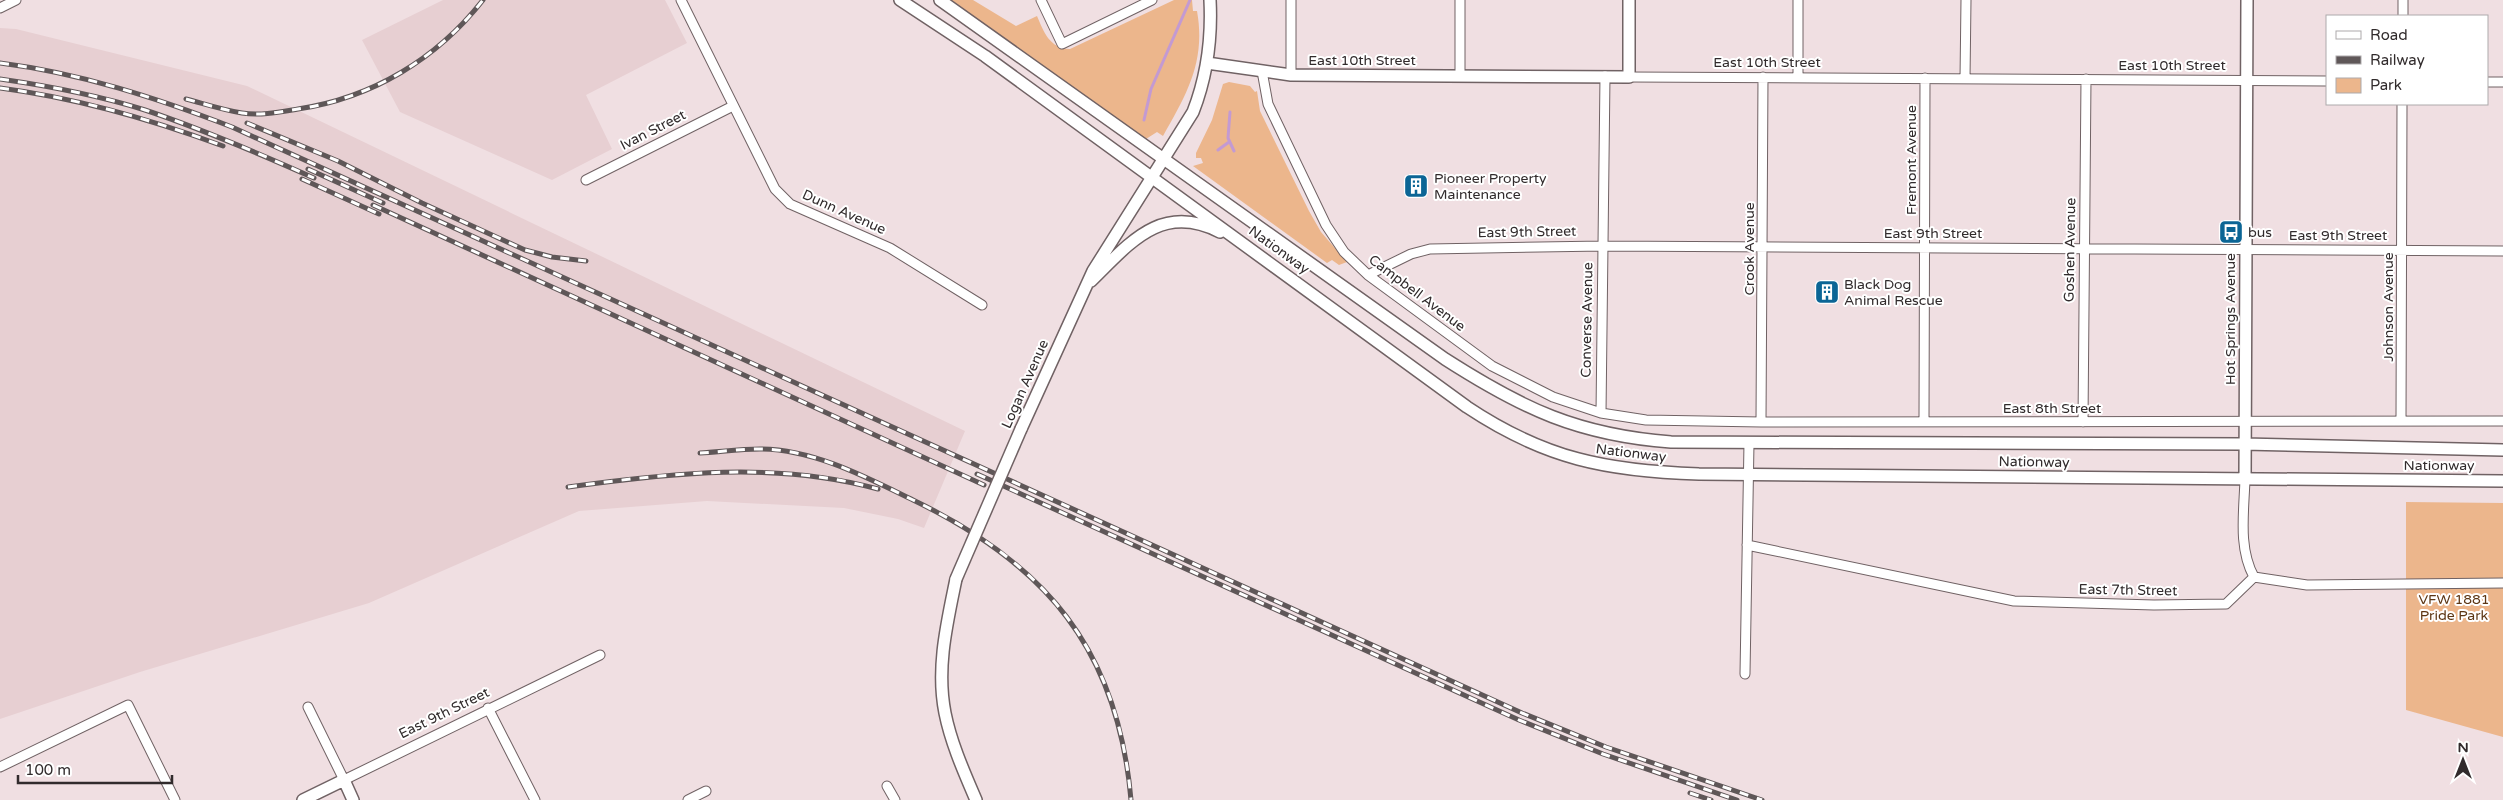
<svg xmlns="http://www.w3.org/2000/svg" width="2503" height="800" viewBox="0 0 2503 800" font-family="'Varela Round',sans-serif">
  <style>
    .built { fill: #e7cfd2 }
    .green { fill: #ecb68c }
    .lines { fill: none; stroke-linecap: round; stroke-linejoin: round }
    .stream { stroke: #c39ad2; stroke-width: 3 }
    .street-casing { stroke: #706264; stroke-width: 11 }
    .secondary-casing { stroke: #706264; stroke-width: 14 }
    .street { stroke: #fff; stroke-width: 9 }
    .secondary { stroke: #fff; stroke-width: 11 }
    .rail-casing { stroke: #5f5758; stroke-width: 5 }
    .rail { stroke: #fff; stroke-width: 3; stroke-dasharray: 9; stroke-linecap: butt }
    .secondary-bridge-casing { stroke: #706264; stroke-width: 14; stroke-linecap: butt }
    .secondary-bridge { stroke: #fff; stroke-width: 11 }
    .labels { text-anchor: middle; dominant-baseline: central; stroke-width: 4; stroke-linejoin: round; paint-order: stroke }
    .street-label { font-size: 14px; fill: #312b2c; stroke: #fff }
    .poi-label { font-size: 14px; fill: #312b2c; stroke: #fff; text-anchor: start }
    .park-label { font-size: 14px; fill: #5d3614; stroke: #fff }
  </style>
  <rect width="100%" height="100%" fill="#f0dfe2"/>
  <path class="built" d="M443,0H665L687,43L586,95L612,149L552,180L400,112L362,40Z
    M0,28L16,29L247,86L965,431L924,528L898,519L844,508L707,501L579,511L369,603L140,672L0,719Z"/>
  <path class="green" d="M951,0H973L1016,26L1037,16C1044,32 1049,48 1070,49L1174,0H1192L1193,11H1197C1206,61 1187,94 1163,136L1157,132L1146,139Z
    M1229,82L1250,86L1255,92L1257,91L1260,111L1309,211L1321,232L1347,262L1339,265L1332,260L1327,263L1193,166L1203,163L1201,158H1196V153L1212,120L1223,84Z
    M2406,502L2503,503V737L2406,710Z"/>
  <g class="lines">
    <path class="stream" d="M1230,112L1228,138L1234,151
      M1144,120L1151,89L1190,0
      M1218,150L1229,142"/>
    <defs>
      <path id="street" d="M681,0L775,189L790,204L890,248L982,305
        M1041,0L1062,44L1152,0
        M0,8L16,0
        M2403,16V0
        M1262,71L1268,104L1326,225L1344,252L1368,275L1492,366L1553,397L1601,413L1646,420L1761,422L2503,421
        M1291,75V0
        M1460,76V0
        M1629,77L2327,81
        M1798,77V0
        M1965,79L1966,0
        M2487,82H2503
        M586,180L733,106
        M1368,275L1411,254L1430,249L1603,246L2503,251
        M1601,413L1605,76
        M2401,421L2402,104
        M1761,422L1763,77
        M1924,422L1925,78
        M2083,422L2086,79
        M2245,479C2244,512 2238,548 2254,577
        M1747,545L2014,601L2154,605L2226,604L2254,577
        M2254,577L2307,585L2503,583
        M1745,674L1749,443
        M308,707L344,780L600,655
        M488,708L535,800
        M0,767L128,705L175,800
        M887,786L895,800
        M688,800L706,791"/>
      <path id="secondary" d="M900,0L985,56L1467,407C1545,459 1607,471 1699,474L2503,481
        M940,0L1445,359C1523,409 1578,435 1671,442L2244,444L2503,450
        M1207,63L1291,75L1629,77V0
        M1091,281C1130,243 1161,202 1220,232
        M1021,429L1093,271L1193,112C1207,76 1212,39 1210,0
        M2245,479L2247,0
        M956,579C947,623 936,668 945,713C951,743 964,772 976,800
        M303,800L344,780L353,800"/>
    </defs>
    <use href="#street" class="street-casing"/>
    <use href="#secondary" class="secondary-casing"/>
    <use href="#street" class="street"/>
    <use href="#secondary" class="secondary"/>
    <defs>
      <path id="rail" d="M0,63C80,73 157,98 232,127L1522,713L1606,747L1762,800
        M0,79C49,86 97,95 145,110C202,129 258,153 314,178
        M0,88C77,98 150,119 223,146
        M186,99C205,104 223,110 242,113C261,116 280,112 298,109C372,98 437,59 483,0
        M247,123L338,161L422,203L525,250L552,257L586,261
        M308,169L383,203
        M302,179L379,214
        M373,205L984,485
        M700,453C719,452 740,449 760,449C813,449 866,477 913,500C1046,564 1118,649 1131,800
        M977,474L1519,720L1603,754L1737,800
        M568,487C671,473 777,461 878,489
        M1690,793L1711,800"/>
    </defs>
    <use href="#rail" class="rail-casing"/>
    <use href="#rail" class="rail"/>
    <defs>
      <path id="secondary-bridge" d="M956,579L1021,429"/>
    </defs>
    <use href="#secondary-bridge" class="secondary-bridge-casing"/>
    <use href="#secondary-bridge" class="secondary-bridge"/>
  </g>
  <defs>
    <symbol id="building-square" viewBox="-11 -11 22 22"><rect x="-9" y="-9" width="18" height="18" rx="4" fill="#0b6595" stroke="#fff"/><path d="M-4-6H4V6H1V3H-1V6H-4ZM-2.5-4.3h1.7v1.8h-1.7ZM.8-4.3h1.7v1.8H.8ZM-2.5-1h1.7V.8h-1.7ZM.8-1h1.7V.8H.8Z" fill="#fff"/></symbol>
    <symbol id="bus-square" viewBox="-11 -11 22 22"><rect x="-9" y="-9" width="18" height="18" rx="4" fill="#0b6595" stroke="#fff"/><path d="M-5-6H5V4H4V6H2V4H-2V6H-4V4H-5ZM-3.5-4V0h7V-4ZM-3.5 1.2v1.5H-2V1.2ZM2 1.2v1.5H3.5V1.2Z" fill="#fff"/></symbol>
  </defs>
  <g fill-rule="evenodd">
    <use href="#building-square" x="1402" y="172" width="28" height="28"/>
    <use href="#bus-square" x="2217" y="218" width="28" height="28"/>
    <use href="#building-square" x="1813" y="278" width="28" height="28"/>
  </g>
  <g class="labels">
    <g class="street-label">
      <text x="1362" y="60">East 10th Street</text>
      <text x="1767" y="62">East 10th Street</text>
      <text x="2172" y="65">East 10th Street</text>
      <text transform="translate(653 130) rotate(-27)">Ivan Street</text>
      <text transform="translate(1911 160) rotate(-90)">Fremont Avenue</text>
      <text transform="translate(844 212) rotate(24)">Dunn Avenue</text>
      <text transform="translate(1527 232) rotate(-1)">East 9th Street</text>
      <text x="1933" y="233">East 9th Street</text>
      <text x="2338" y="235">East 9th Street</text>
      <text transform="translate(1749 249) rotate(-90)">Crook Avenue</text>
      <text transform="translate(1279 250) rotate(36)">Nationway</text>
      <text transform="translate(2070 250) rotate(-89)">Goshen Avenue</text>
      <text transform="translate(1417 293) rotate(37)">Campbell Avenue</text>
      <text transform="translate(2388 307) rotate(-90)">Johnson Avenue</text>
      <text transform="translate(2230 319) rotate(-90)">Hot Springs Avenue</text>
      <text transform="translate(1587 320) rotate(-89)">Converse Avenue</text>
      <text transform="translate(1025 384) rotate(-66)">Logan Avenue</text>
      <text x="2052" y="408">East 8th Street</text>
      <text transform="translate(1631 453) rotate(7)">Nationway</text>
      <text transform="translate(2034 462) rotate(1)">Nationway</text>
      <text x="2439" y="465">Nationway</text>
      <text transform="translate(2128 590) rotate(1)">East 7th Street</text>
      <text transform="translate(444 713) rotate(-26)">East 9th Street</text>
    </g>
    <g class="poi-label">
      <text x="1434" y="178">Pioneer Property<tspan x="1434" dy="16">Maintenance</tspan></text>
      <text x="2248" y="232">bus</text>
      <text x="1844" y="284">Black Dog<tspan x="1844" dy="16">Animal Rescue</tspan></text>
    </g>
    <g class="park-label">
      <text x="2454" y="599">VFW 1881<tspan x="2454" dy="16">Pride Park</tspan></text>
    </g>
  </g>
  <rect x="2326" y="15" width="162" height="90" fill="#ffffff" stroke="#adaaab"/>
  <rect x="2336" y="31" width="25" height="8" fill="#ffffff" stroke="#adaaab"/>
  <text x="2370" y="40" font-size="15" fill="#312b2c">Road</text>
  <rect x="2336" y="56" width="25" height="8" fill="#5f5758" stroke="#adaaab"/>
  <text x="2370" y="65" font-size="15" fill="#312b2c">Railway</text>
  <rect x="2336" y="78" width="25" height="15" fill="#ecb68c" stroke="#adaaab"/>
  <text x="2370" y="90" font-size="15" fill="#312b2c">Park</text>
  <g transform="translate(2463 760)" stroke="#ffffff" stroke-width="4" paint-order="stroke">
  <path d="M0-4L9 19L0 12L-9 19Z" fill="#312b2c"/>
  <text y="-8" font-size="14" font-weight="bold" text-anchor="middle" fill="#312b2c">N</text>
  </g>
  <path d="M18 775v8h154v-8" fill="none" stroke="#312b2c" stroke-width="2.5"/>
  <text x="25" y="775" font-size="15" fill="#312b2c" stroke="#ffffff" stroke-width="4" paint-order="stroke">100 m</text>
</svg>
